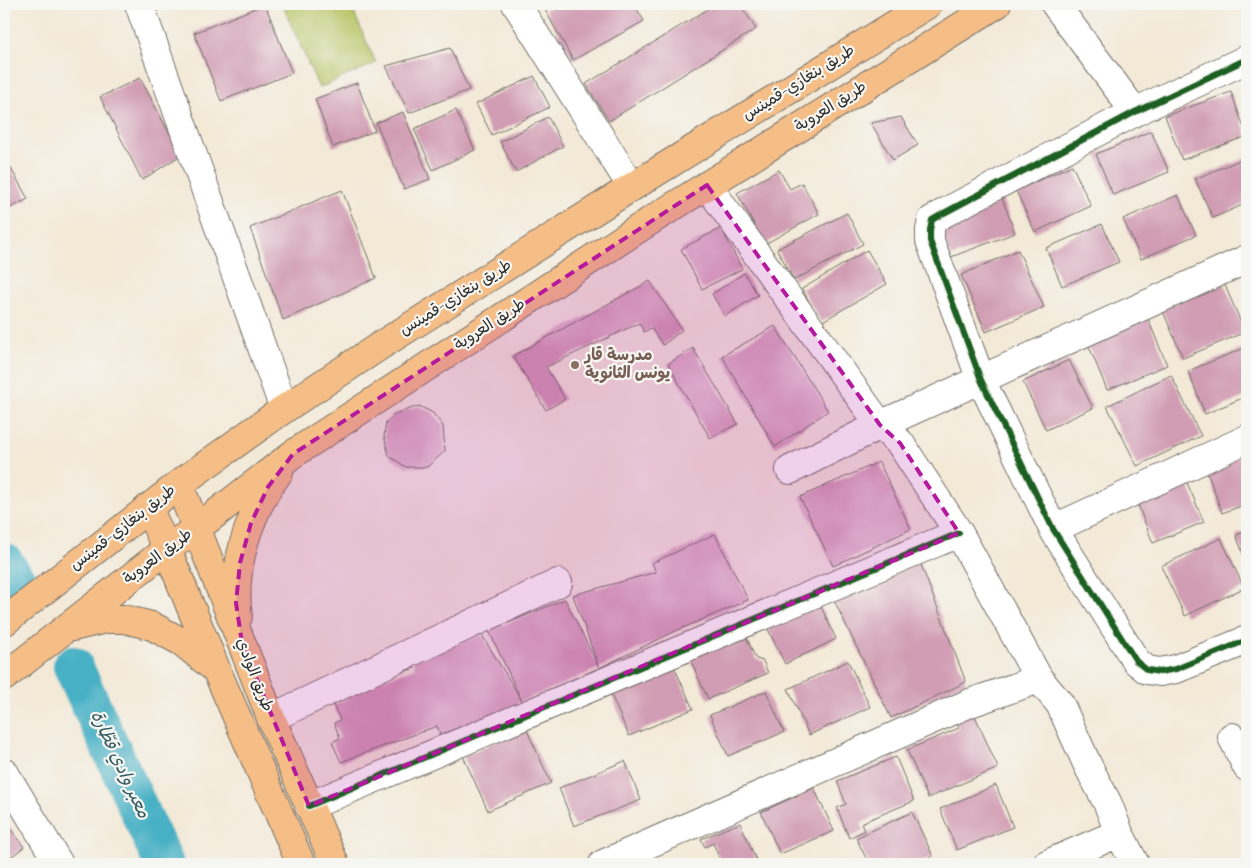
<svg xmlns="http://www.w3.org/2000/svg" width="1251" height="868" viewBox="0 0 1251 868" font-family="'Indie Flower','Playpen Sans Arabic',sans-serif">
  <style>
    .green { fill: #b8c668; stroke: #72784a }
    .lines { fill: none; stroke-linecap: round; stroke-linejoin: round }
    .river { stroke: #46b0c5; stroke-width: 40 }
    .building { fill: #d19db4 }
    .minor-casing { stroke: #716e67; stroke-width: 30 }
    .major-casing { stroke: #716e67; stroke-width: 30 }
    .minor { stroke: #fff; stroke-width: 28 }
    .major { stroke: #f6be87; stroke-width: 28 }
    .cycleway-casing { stroke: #f6f6f2; stroke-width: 9 }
    .cycleway { stroke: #1b5e20; stroke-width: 6 }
    .marked { fill: #b5179e; fill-opacity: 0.2; stroke: #b5179e; stroke-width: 4; stroke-dasharray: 10 6; stroke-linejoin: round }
    .education-dot { fill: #8d6e63; stroke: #f6f6f2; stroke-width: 2 }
    .labels { text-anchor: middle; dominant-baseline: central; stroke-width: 4.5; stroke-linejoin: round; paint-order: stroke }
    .street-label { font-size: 16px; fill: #2b2b2b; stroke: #f6f6f2 }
    .education-label { font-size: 16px; font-weight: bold; fill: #785e54; stroke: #f6f6f2; text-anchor: start }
    .water-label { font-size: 18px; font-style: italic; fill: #345a61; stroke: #f6f6f2 }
  </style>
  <rect width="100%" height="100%" fill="#f6f6f2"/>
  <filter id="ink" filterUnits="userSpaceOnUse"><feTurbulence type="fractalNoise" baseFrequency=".02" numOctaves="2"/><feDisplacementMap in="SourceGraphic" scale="10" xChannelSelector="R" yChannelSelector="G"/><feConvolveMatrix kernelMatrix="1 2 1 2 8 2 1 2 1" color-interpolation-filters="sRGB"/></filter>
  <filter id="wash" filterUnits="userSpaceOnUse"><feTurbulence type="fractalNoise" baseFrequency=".0096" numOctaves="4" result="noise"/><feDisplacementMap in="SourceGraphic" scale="20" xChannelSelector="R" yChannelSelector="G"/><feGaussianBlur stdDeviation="1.12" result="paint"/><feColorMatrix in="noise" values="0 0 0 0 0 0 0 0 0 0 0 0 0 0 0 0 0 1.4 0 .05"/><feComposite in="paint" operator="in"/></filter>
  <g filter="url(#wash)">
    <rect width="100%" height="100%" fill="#f3e9d7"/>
    <path class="green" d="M282,4H350L376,63L319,88Z"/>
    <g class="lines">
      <path class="river" d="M4,563L19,585
        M73,666L164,864"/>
    </g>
    <g id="blocks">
      <path class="building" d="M265,4L292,73L221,101L194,33Z
        M556,4H634L644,21L573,60L545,10Z
        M716,4H740L756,29L609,121L586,84Z
        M450,48L469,90L409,113L386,66Z
        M534,76L550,107L492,135L476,104Z
        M140,78L181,155L142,180L100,97Z
        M357,83L375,131L333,147L315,99Z
        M1231,92L1247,136L1182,160L1165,116Z
        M456,110L475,150L433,170L414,129Z
        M403,112L430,179L404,189L376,123Z
        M548,117L563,146L516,172L500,142Z
        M901,117L918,145L893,160L871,123Z
        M1151,131L1169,172L1113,195L1096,154Z
        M4,156L28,199L4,211Z
        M1247,157V203L1213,218L1195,179Z
        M1072,165L1091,206L1035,232L1016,191Z
        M779,170L790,189L802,183L819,214L765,244L737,193Z
        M342,190L376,278L283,320L250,228Z
        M1178,195L1196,235L1141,259L1123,219Z
        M1002,198L1015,233L951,257L938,222Z
        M847,213L863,244L794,280L777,249Z
        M1102,224L1119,262L1062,286L1046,248Z
        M721,228L742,269L702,289L681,249Z
        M867,250L887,284L821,322L802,289Z
        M1018,250L1044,307L986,332L961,275Z
        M744,273L758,295L725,316L712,294Z
        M650,281L682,330L663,345L651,328L644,332L639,323L546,367L565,399L546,410L513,356Z
        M1224,283L1245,332L1183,358L1162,309Z
        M1148,319L1167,365L1107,390L1088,344Z
        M775,326L828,411L775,447L722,356Z
        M1247,347V396L1205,414L1188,371Z
        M693,348L738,424L710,438L668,364Z
        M1069,360L1093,408L1046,430L1023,382Z
        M1171,375L1201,436L1137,466L1107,406Z
        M419,406L433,413L443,426L445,451L427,467H406L389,456L384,436L386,422L394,414Z
        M1247,454V504L1222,513L1206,469Z
        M879,462L911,529L833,566L800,497Z
        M1185,478L1204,522L1153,543L1136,500Z
        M1247,531V564L1236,535Z
        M715,534L748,600L678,630L599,668L522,701L489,631L565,599L599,668L573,595L656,572L652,563Z
        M1221,538L1244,588L1185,616L1161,566Z
        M920,562L966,682L891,718L833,598Z
        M816,596L836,639L785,664L764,621Z
        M744,632L756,659L763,661L768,673L708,699L689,657Z
        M482,635L522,701L441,737L437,726L341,762L332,742L340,738L334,723L340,720L333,705L346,699L348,691L415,668L413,661Z
        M848,661L870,707L809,735L788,689Z
        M672,662L693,709L629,736L609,690Z
        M766,691L784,732L728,756L710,715Z
        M972,709L998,768L928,798L907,750L959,728L954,717Z
        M526,728L551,783L488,811L463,756Z
        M896,757L914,801L861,823L864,831L849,838L837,808L846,804L837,781Z
        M625,761L641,800L574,826L559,788Z
        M996,785L1013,827L957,850L940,809Z
        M814,788L834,831L780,854L761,812Z
        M912,812L933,856L916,864H869L856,838Z
        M4,820L24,847L4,862Z
        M740,823L758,864H722L713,843L705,847L701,839Z
        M656,858L658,864H642Z"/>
    </g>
  </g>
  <g filter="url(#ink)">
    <use href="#blocks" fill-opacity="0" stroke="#716e67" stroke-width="1"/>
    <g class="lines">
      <defs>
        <path id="minor" d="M139,4L284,409
          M516,4L632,187
          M1055,4L1135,112
          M1247,59L1135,112L944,213L932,220L930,230V241L981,380L1053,529L1136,661L1147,670L1160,672L1176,669L1247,640
          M707,185L880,425L900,443L959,533L1039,679L1060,704L1088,766L1108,804L1119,833L1135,864
          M790,470L880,425L1247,259
          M1053,529L1247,439
          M271,718L558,583
          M1232,737L1247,767
          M4,772L59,864
          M309,806L959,533
          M603,864L970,703L1039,679
          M1047,864L1119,833"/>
        <path id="major" d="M179,484L271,718L335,864
          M148,508L167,549L216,669L301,864
          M238,617C231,567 249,512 279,472
          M4,622L179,484L284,409L386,342L632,187L928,4
          M73,627L106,619H124L152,626L182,642L213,667
          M4,677L167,549L197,528L293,454L650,221L997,4"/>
      </defs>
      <use href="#minor" class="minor-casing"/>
      <use href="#major" class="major-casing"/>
      <use href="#minor" class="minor"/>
      <use href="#major" class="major"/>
      <defs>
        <path id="cycleway" d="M1247,59L1135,112L944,213L932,220L930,230V241L981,380L1053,529L1136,661L1147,670L1160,672L1176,669L1247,640
          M309,806L959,533"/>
      </defs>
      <use href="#cycleway" class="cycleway-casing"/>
      <use href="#cycleway" class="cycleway"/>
    </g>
  </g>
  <path class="marked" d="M707,185L880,425L900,443L959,533L309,806L242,643L236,603L240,563L251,523L268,487L293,454Z"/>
  <circle class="education-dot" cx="575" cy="365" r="5"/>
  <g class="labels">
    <g class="street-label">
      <text transform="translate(799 83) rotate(-32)">طريق بنغازي-قمينس</text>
      <text transform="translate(831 107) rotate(-32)">طريق العروبة</text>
      <text transform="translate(456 298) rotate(-32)">طريق بنغازي-قمينس</text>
      <text transform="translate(490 325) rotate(-33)">طريق العروبة</text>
      <text transform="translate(123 528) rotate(-38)">طريق بنغازي-قمينس</text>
      <text transform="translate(158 557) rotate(-37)">طريق العروبة</text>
      <text transform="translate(254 675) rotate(69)">طريق الوادي</text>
    </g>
    <g class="education-label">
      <text x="585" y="356">مدرسة قار<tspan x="585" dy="18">يونس الثانوية</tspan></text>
    </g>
    <g class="water-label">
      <text transform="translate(119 765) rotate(65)">معبر وادي قطّارة</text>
    </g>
  </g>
  <rect width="1251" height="868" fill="none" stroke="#f6f6f2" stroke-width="20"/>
</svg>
